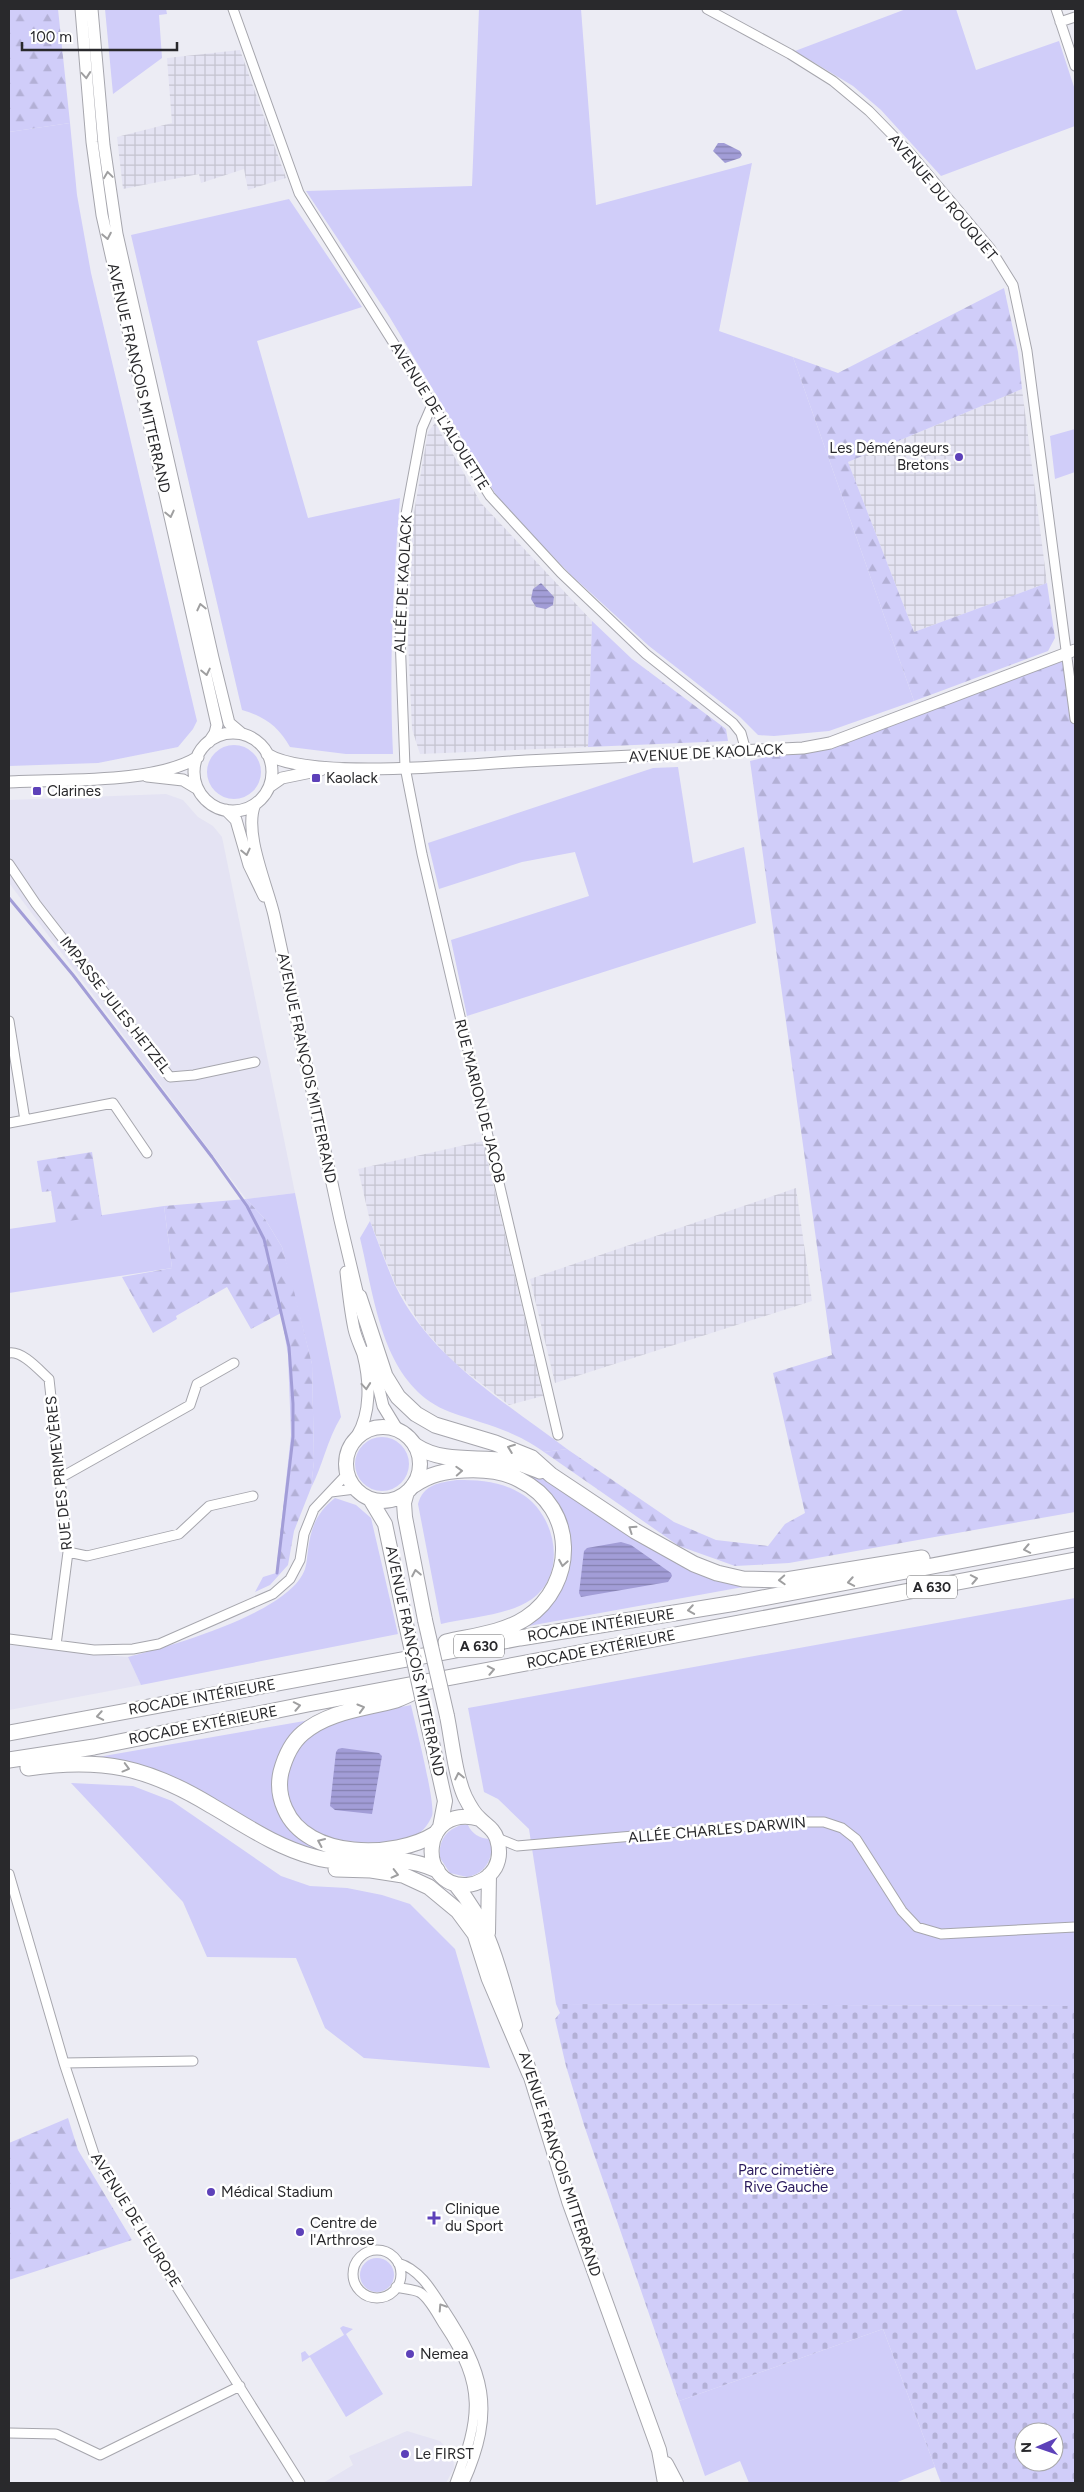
<svg xmlns="http://www.w3.org/2000/svg" width="1084" height="2492" viewBox="0 0 1084 2492" font-family="Figtree,sans-serif">
  <style>
    .built { fill: #e4e3f3 }
    .industrial { fill: url(#industrial-grid) }
    .green { fill: #d0cdf9 }
    .forest { fill: url(#forest-firs) }
    .cemetery { fill: url(#cemetery-stones); fill-rule: evenodd }
    .water { fill: url(#water-rules) }
    .lines { fill: none; stroke-linecap: round; stroke-linejoin: round }
    .stream { stroke: #a29dd7; stroke-width: 3 }
    .street-casing { stroke: #a6a6ad; stroke-width: 11 }
    .secondary-casing { stroke: #a6a6ad; stroke-width: 13 }
    .primary-casing { stroke: #a6a6ad; stroke-width: 16 }
    .highway-casing { stroke: #a6a6ad; stroke-width: 17 }
    .street { stroke: #fff; stroke-width: 9 }
    .secondary { stroke: #fff; stroke-width: 11 }
    .primary { stroke: #fff; stroke-width: 14 }
    .highway { stroke: #fff; stroke-width: 15 }
    .primary-bridge-casing { stroke: #a6a6ad; stroke-width: 16; stroke-linecap: butt }
    .primary-bridge { stroke: #fff; stroke-width: 14 }
    .oneway { stroke: #9f9fa0 }
    .poi-dot { fill: #5d41b9; stroke: #fff; stroke-width: 2 }
    .labels { text-anchor: middle; dominant-baseline: central; stroke-width: 5; stroke-linejoin: round; paint-order: stroke }
    .shield { fill: #fff; stroke: #69696b; stroke-width: 1 }
    .shield-label { font-size: 14px; font-weight: bold; fill: #29292c }
    .street-label { font-size: 15px; fill: #29292c; stroke: #fff }
    .poi-label { font-size: 15px; fill: #29292c; stroke: #fff; text-anchor: start }
    .park-label { font-size: 15px; fill: #2b1b5e; stroke: #fff }
  </style>
  <defs>
    <pattern id="industrial-grid" width="8" height="8" patternUnits="userSpaceOnUse" patternTransform="scale(1.25)"><rect width="8" height="8" fill="#e4e3f3"/><path d="M0 4h8M4 0v8" fill="none" stroke="#c4c3d0"/></pattern>
    <pattern id="forest-firs" width="22" height="20" patternUnits="userSpaceOnUse" patternTransform="scale(1.25)"><rect width="22" height="20" fill="#d0cdf9"/><path d="M5 1l3.5 6h-7zM16 11l3.5 6h-7z" fill="#b3b0d6"/></pattern>
    <pattern id="cemetery-stones" width="16" height="16" patternUnits="userSpaceOnUse" patternTransform="scale(1.25)"><rect width="16" height="16" fill="#d0cdf9"/><path d="M2 7V4a2 2 0 0 1 4 0v3zM10 15v-3a2 2 0 0 1 4 0v3z" fill="#b3b0d6"/></pattern>
    <pattern id="water-rules" width="6" height="5" patternUnits="userSpaceOnUse" patternTransform="scale(1.25)"><rect width="6" height="5" fill="#a29dd7"/><path d="M0 2.5h6" fill="none" stroke="#8480af"/></pattern>
  </defs>
  <rect width="100%" height="100%" fill="#ececf4"/>
  <path class="built" d="M166,794L183,800L198,817L213,826L222,837L295,1193L246,1199L9,883V800Z
    M9,1645L128,1657L141,1685L9,1710Z
    M407,2431L440,2441L453,2455L454,2468L446,2483H323L353,2465L349,2456Z"/>
  <path class="industrial" d="M240,50L286,178L248,190L244,169L201,183L199,174L123,189L117,137L172,123L167,58Z
    M1022,389L1047,583L914,632L848,462Z
    M435,423L481,503L592,621L588,747L420,754L412,729L408,639L413,518L428,432Z
    M483,1141L543,1396L509,1405L452,1361L422,1327L396,1286L370,1221L358,1169Z
    M796,1188L812,1301L555,1383L530,1279Z"/>
  <path class="green" d="M105,9H166L167,14L159,15L162,58L113,94Z
    M479,9H581L596,205L752,163L719,331L793,357L914,701L829,731L774,736L758,735L740,717L649,646L570,574L499,500L389,316L306,191L472,186Z
    M906,9H956L976,70L1059,41L1075,90V126L941,176L881,110L853,86L795,51Z
    M70,123L77,195L91,273L197,721L193,729L178,747L98,763L9,766V132Z
    M289,199L362,307L257,341L308,518L400,498C393,584 389,668 393,754H346L290,747C279,727 264,716 242,710L131,235Z
    M1075,429V472L1055,479L1050,436Z
    M207 772a27 27 0 1 1 54 0a27 27 0 1 1-54 0Z
    M678,767L693,863L744,847L756,923L467,1016L451,940L589,896L575,852L522,862L439,889L428,843L653,768Z
    M295,1193L341,1417C327,1440 323,1465 311,1488L314,1461L312,1364L282,1247L265,1219L246,1199Z
    M164,1206L172,1268L9,1293V1229Z
    M370,1221C378,1242 386,1264 395,1285C430,1358 505,1402 567,1449L544,1452C512,1429 486,1425 450,1412C382,1386 375,1300 360,1238Z
    M355 1464a27 27 0 1 1 54 0a27 27 0 1 1-54 0Z
    M508,1466L542,1478L717,1580L743,1587L523,1627C534,1620 546,1613 553,1603C570,1579 579,1542 562,1515C554,1503 521,1477 508,1466Z
    M457,1480C479,1480 500,1481 520,1493C555,1512 569,1573 532,1599C510,1615 468,1618 441,1624L418,1504C424,1484 438,1483 457,1480Z
    M335,1498L356,1505L371,1518L398,1634L141,1685L128,1657C170,1646 290,1613 305,1569C307,1563 307,1556 308,1550C311,1527 317,1512 335,1498Z
    M1075,1598V2006L556,2004L529,1829L498,1799L484,1792L468,1708Z
    M411,1705C415,1723 436,1804 432,1816C429,1823 424,1830 418,1834C398,1848 330,1844 311,1830C267,1799 287,1744 330,1724C352,1714 387,1710 411,1705Z
    M310,1720L296,1731L276,1801L342,1853H321L304,1850L135,1766L98,1757Z
    M71,1783L133,1786L172,1801L281,1876L310,1886L347,1888L382,1895L410,1904L455,1949L490,2068L364,2058L325,2028L296,1958L207,1957L183,1902Z
    M461,1825H468C472,1834 479,1838 489,1839C496,1857 485,1874 467,1877L450,1873L440,1858C438,1841 446,1830 461,1825Z
    M360 2275a17 17 0 1 1 34 0a17 17 0 1 1-34 0Z
    M343,2326L353,2329L346,2334L383,2394L346,2417L310,2357L302,2362L301,2353L305,2351L309,2356L344,2335L340,2328Z
    M883,2329L935,2467L895,2483H749L740,2461L705,2476L679,2401Z"/>
  <path class="forest" d="M9,9H58L70,123L9,132Z
    M1004,288L1018,352L1022,389L848,462L914,632L1047,583L1055,638L1048,651L914,701L793,357L838,373Z
    M592,621L632,659L726,729L728,741L588,747Z
    M1066,654L1075,719V1512L789,1563L735,1566L679,1546L544,1452L567,1449L674,1522L716,1540L768,1546L785,1524L805,1513L773,1373L832,1355L750,761L803,748Z
    M92,1152L102,1216L56,1223L51,1191L42,1192L37,1161Z
    M246,1199L265,1219L282,1247L290,1275L312,1364L314,1461L311,1488L294,1531L288,1565L270,1585L255,1592L263,1577L276,1573L291,1435L288,1355L281,1313L251,1329L227,1287L176,1316L177,1319L153,1333L122,1277L172,1268L164,1206Z
    M68,2118L78,2150L132,2240L9,2280V2143Z"/>
  <path class="cemetery" d="M556,2004L1075,2006V2483H941L883,2329L679,2401L584,2125L566,2066L555,2019L560,2013ZM1024,2432H1054V2462H1024Z"/>
  <path class="water" d="M718,143H724L740,151L742,155L740,158L725,163L713,151Z
    M541,583L554,597L553,605L546,609L536,607L531,599L533,589Z
    M621,1542L631,1545L671,1573L672,1576L668,1582L581,1597L579,1593L584,1551L587,1548Z
    M342,1748L379,1753L382,1756L372,1814L335,1810L330,1806L336,1752L338,1749Z"/>
  <g class="lines">
    <path class="stream" d="M9,898L73,975L212,1157L247,1206L264,1239L289,1347L293,1404V1437L277,1573"/>
    <defs>
      <path id="street" d="M233,9L299,193L490,496L561,573L646,654L733,723L741,733L746,751
        M707,9L790,54L833,81L869,111L910,153L990,248L1013,285L1027,351L1075,719
        M1056,9L1075,66
        M1060,22L1075,17
        M432,405L422,428L406,514L400,636L405,767L422,854L558,1435
        M9,864L36,904L170,1077L194,1075L255,1062
        M9,1021L25,1120L9,1123
        M25,1120L113,1103L147,1153
        M9,1353C23,1351 39,1370 49,1379L68,1552L56,1645
        M60,1478L190,1405L197,1384L234,1363
        M331,1492L355,1489
        M68,1552L87,1556L179,1534L209,1506L253,1496
        M9,1639L94,1650L133,1649L159,1644L273,1594L290,1579L300,1560L304,1534L314,1509L347,1474
        M497,1838L517,1846L797,1822H824L842,1828L856,1839L902,1911L917,1927L941,1934L1075,1927
        M9,1874L64,2063L95,2157L300,2483
        M64,2063L193,2061
        M353 2274a24 24 0 1 1 48 0a24 24 0 1 1-48 0Z
        M398,2263C419,2269 431,2289 443,2308C485,2372 497,2409 464,2483
        M396,2287C403,2289 412,2289 419,2292C429,2297 438,2316 444,2325C485,2386 480,2418 455,2483
        M9,2433L56,2434L100,2455L240,2386"/>
      <path id="secondary" d="M81,9L92,142L102,215L217,725L215,733L209,742
        M92,9L104,145L117,234L213,658L229,723L242,734
        M194 772a39 39 0 1 1 78 0a39 39 0 1 1-78 0Z
        M267,754C310,781 471,764 526,761C619,757 711,752 803,748L830,743L1075,650
        M147,776L183,780L198,789
        M9,782C59,779 156,784 198,757
        M269,787L282,778L321,770
        M255,804C243,832 267,885 274,915L340,1220L360,1304
        M226,810L236,820L249,865L264,896
        M346,1272C348,1291 350,1310 354,1329C356,1338 360,1346 363,1354C370,1381 371,1413 357,1436
        M370,1351L383,1406L397,1429"/>
      <path id="primary" d="M346 1464a37 37 0 1 1 74 0a37 37 0 1 1-74 0Z
        M407,1492L404,1503L405,1517L425,1620
        M370,1499L385,1524L406,1624
        M447,1716C452,1741 455,1775 465,1797C469,1805 474,1814 480,1819C487,1826 494,1829 497,1839C500,1849 500,1859 495,1868C489,1878 478,1884 467,1885C416,1888 420,1802 480,1819
        M427,1720L445,1801L440,1827
        M455,1884C492,1928 499,1971 515,2025
        M488,1933L489,1875
        M527,2064L569,2201L659,2450L665,2483
        M666,2464L676,2483"/>
      <path id="highway" d="M359,1297L385,1376L398,1397L416,1414L435,1425L495,1443L532,1458L551,1475L635,1531L694,1564L717,1573L743,1579L786,1580L922,1558
        M416,1446C445,1465 482,1455 514,1462C523,1464 532,1468 540,1471
        M414,1485C430,1474 445,1471 464,1470C483,1469 504,1471 520,1480C577,1508 577,1584 526,1618C503,1633 473,1636 446,1642
        M420,1689C412,1693 404,1697 396,1700C364,1709 329,1711 303,1733C291,1743 285,1757 281,1772C278,1785 280,1798 285,1809C307,1860 395,1859 435,1834
        M9,1733L520,1638L736,1603L1075,1539
        M9,1760L94,1747L308,1704L1075,1560
        M28,1768C102,1757 148,1767 212,1806C245,1825 276,1847 314,1857C356,1869 390,1849 437,1870
        M336,1869L371,1870L403,1875L429,1887L458,1911L475,1934L489,1978L530,2074"/>
    </defs>
    <use href="#street" class="street-casing"/>
    <use href="#secondary" class="secondary-casing"/>
    <use href="#primary" class="primary-casing"/>
    <use href="#highway" class="highway-casing"/>
    <use href="#street" class="street"/>
    <use href="#secondary" class="secondary"/>
    <use href="#primary" class="primary"/>
    <use href="#highway" class="highway"/>
    <defs>
      <path id="primary-bridge" d="M425,1620L447,1716
        M406,1624L427,1720"/>
    </defs>
    <use href="#primary-bridge" class="primary-bridge-casing"/>
    <use href="#primary-bridge" class="primary-bridge"/>
  </g>
  <defs><path id="oneway-chevron" d="M-2-3.5L2.5 0L-2 3.5" fill="none" stroke-width="1.6" stroke-linecap="round" stroke-linejoin="round" transform="scale(1.25)"/></defs>
  <g class="oneway">
    <use href="#oneway-chevron" transform="translate(86 75) rotate(85)"/>
    <use href="#oneway-chevron" transform="translate(108 175) rotate(-98)"/>
    <use href="#oneway-chevron" transform="translate(107 236) rotate(79)"/>
    <use href="#oneway-chevron" transform="translate(170 514) rotate(77)"/>
    <use href="#oneway-chevron" transform="translate(201 607) rotate(-103)"/>
    <use href="#oneway-chevron" transform="translate(206 672) rotate(78)"/>
    <use href="#oneway-chevron" transform="translate(246 852) rotate(77)"/>
    <use href="#oneway-chevron" transform="translate(366 1386) rotate(85)"/>
    <use href="#oneway-chevron" transform="translate(511 1448) rotate(-159)"/>
    <use href="#oneway-chevron" transform="translate(459 1471) rotate(-3)"/>
    <use href="#oneway-chevron" transform="translate(632 1529) rotate(-146)"/>
    <use href="#oneway-chevron" transform="translate(1027 1549) rotate(169)"/>
    <use href="#oneway-chevron" transform="translate(563 1563) rotate(100)"/>
    <use href="#oneway-chevron" transform="translate(416 1573) rotate(-101)"/>
    <use href="#oneway-chevron" transform="translate(974 1579) rotate(-11)"/>
    <use href="#oneway-chevron" transform="translate(782 1580) rotate(177)"/>
    <use href="#oneway-chevron" transform="translate(851 1582) rotate(170)"/>
    <use href="#oneway-chevron" transform="translate(691 1610) rotate(171)"/>
    <use href="#oneway-chevron" transform="translate(491 1670) rotate(-11)"/>
    <use href="#oneway-chevron" transform="translate(297 1706) rotate(-11)"/>
    <use href="#oneway-chevron" transform="translate(361 1708) rotate(-16)"/>
    <use href="#oneway-chevron" transform="translate(100 1716) rotate(170)"/>
    <use href="#oneway-chevron" transform="translate(126 1768) rotate(15)"/>
    <use href="#oneway-chevron" transform="translate(459 1776) rotate(-102)"/>
    <use href="#oneway-chevron" transform="translate(321 1842) rotate(-156)"/>
    <use href="#oneway-chevron" transform="translate(395 1874) rotate(14)"/>
    <use href="#oneway-chevron" transform="translate(442 2307) rotate(-123)"/>
  </g>
  <g class="poi-dot">
    <circle cx="959" cy="457" r="5"/>
    <rect x="311" y="773" width="10" height="10" rx="2.5"/>
    <rect x="32" y="786" width="10" height="10" rx="2.5"/>
    <circle cx="211" cy="2192" r="5"/>
    <path d="M431.5 2210.5h5v5h5v5h-5v5h-5v-5h-5v-5h5z"/>
    <circle cx="300" cy="2232" r="5"/>
    <circle cx="410" cy="2354" r="5"/>
    <circle cx="405" cy="2454" r="5"/>
  </g>
  <g class="labels">
    <g class="shield">
      <rect x="907" y="1575.5" width="50" height="23" rx="4"/>
      <rect x="454" y="1634.5" width="50" height="23" rx="4"/>
    </g>
    <g class="shield-label">
      <text x="932" y="1587">A 630</text>
      <text x="479" y="1646">A 630</text>
    </g>
    <g class="street-label">
      <text transform="translate(943 197) rotate(50)">AVENUE DU ROUQUET</text>
      <text transform="translate(139 378) rotate(77)">AVENUE FRANÇOIS MITTERRAND</text>
      <text transform="translate(440 416) rotate(58)">AVENUE DE L'ALOUETTE</text>
      <text transform="translate(403 584) rotate(-87)">ALLÉE DE KAOLACK</text>
      <text transform="translate(706 753) rotate(-3)">AVENUE DE KAOLACK</text>
      <text transform="translate(115 1005) rotate(52)">IMPASSE JULES HETZEL</text>
      <text transform="translate(307 1068) rotate(78)">AVENUE FRANÇOIS MITTERRAND</text>
      <text transform="translate(480 1101) rotate(76)">RUE MARION DE JACOB</text>
      <text transform="translate(59 1473) rotate(-96)">RUE DES PRIMEVÈRES</text>
      <text transform="translate(601 1625) rotate(-9)">ROCADE INTÉRIEURE</text>
      <text transform="translate(601 1649) rotate(-11)">ROCADE EXTÉRIEURE</text>
      <text transform="translate(415 1661) rotate(78)">AVENUE FRANÇOIS MITTERRAND</text>
      <text transform="translate(202 1697) rotate(-10)">ROCADE INTÉRIEURE</text>
      <text transform="translate(203 1725) rotate(-11)">ROCADE EXTÉRIEURE</text>
      <text transform="translate(717 1830) rotate(-5)">ALLÉE CHARLES DARWIN</text>
      <text transform="translate(560 2164) rotate(72)">AVENUE FRANÇOIS MITTERRAND</text>
      <text transform="translate(136 2220) rotate(58)">AVENUE DE L'EUROPE</text>
    </g>
    <g class="poi-label">
      <text x="949" y="448" text-anchor="end">Les Déménageurs<tspan x="949" dy="17">Bretons</tspan></text>
      <text x="326" y="778">Kaolack</text>
      <text x="47" y="791">Clarines</text>
      <text x="221" y="2192">Médical Stadium</text>
      <text x="445" y="2209">Clinique<tspan x="445" dy="17">du Sport</tspan></text>
      <text x="310" y="2223">Centre de<tspan x="310" dy="17">l'Arthrose</tspan></text>
      <text x="420" y="2354">Nemea</text>
      <text x="415" y="2454">Le FIRST</text>
    </g>
    <g class="park-label">
      <text x="786" y="2170">Parc cimetière<tspan x="786" dy="17">Rive Gauche</tspan></text>
    </g>
  </g>
  <rect width="1084" height="2492" fill="none" stroke="#29292c" stroke-width="20"/>
  <g transform="translate(1039 2447) rotate(268)"><circle r="24" fill="#ffffff" stroke="#a9a9ab"/>
  <path d="M0-4L9 19L0 12L-9 19Z" fill="#5d41b9"/>
  <text y="-8" font-size="14" font-weight="bold" text-anchor="middle" fill="#29292c">N</text>
  </g>
  <path d="M22 42v8h155v-8" fill="none" stroke="#29292c" stroke-width="2.5"/>
  <text x="30" y="42" font-size="15" fill="#29292c" stroke="#ffffff" stroke-width="4" paint-order="stroke">100 m</text>
</svg>
